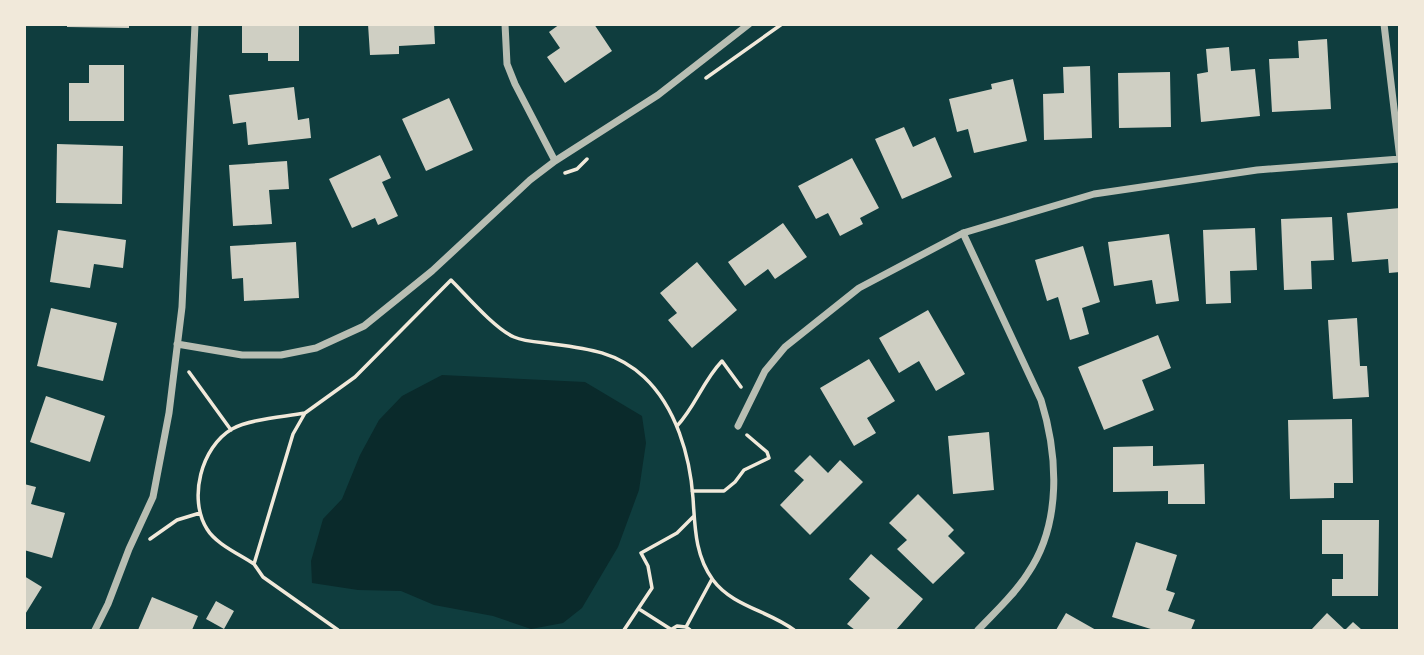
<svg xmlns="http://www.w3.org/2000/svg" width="1424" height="655" viewBox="0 0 1424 655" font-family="Raleway,sans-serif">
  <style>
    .water { fill: #0a2a2b }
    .building { fill: #cfcfc3 }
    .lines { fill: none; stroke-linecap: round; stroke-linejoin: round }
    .path { stroke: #f1e9da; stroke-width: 3.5 }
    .minor { stroke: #b8beb3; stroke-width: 7 }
  </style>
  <rect width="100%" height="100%" fill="#0f3d3e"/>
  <path class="water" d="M442,375L585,382L642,416L646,443L639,490L618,547L582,608L563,623L531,629L493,616L434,605L401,591L358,590L312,583L311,561L323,519L342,499L360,455L379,420L402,396Z"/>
  <path class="building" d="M67,24H129V28L67,27Z
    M242,24H299V61H268V53H242Z
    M368,24H434L435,44L399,46V54L370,55Z
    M560,24H594L612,51L565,83L547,57L560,48L549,32Z
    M1327,39L1331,109L1272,112L1269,59L1299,58L1298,41Z
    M1229,47L1231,71L1255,69L1260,116L1201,122L1197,74L1208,72L1206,49Z
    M89,65H124V121H69V83H89Z
    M1090,66L1092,138L1044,140L1043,94L1064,93L1063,67Z
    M1170,72L1171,127L1119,128L1118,73Z
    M1013,79L1027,141L974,153L968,129L957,132L949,99L992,89L991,84Z
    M294,87L298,120L309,118L311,138L248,145L246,122L233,124L229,95Z
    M449,98L473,150L426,171L402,119Z
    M904,127L913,147L935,137L952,177L902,199L875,139Z
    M57,144L123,146L122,204L56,203Z
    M380,155L391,178L382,182L398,216L378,225L375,218L352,228L329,179Z
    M852,158L879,208L860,218L863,224L840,236L828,213L816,219L798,186Z
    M287,161L289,189L269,190L272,224L233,226L229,165Z
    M1400,208V272L1389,273L1388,259L1352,262L1347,213Z
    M1332,217L1334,260L1311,261L1312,289L1284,290L1281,219Z
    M783,223L807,257L775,279L768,269L745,286L728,262Z
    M1255,228L1257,270L1230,271L1231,303L1206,304L1203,230Z
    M58,230L126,240L123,268L94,264L90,288L50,282Z
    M1169,234L1179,301L1156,304L1152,280L1114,286L1108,242Z
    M296,242L299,298L244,301L243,278L232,279L230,246Z
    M1083,246L1100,302L1082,308L1089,334L1070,340L1058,297L1047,301L1035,260Z
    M697,262L737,310L692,348L668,320L677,313L660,293Z
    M51,308L117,323L103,381L37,366Z
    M928,310L965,374L936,391L919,361L899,373L879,338Z
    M1357,318L1360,366H1367L1369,397L1333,399L1328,320Z
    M1158,335L1171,368L1142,380L1154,410L1104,430L1078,367Z
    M869,359L895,401L867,418L876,433L854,446L820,388Z
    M46,396L105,416L90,462L30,442Z
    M1352,419L1353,483H1334V498L1290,499L1288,420Z
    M989,432L994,490L953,494L948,436Z
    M1153,446V466L1204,464L1205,504H1168V491L1113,492V447Z
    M810,455L828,473L840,460L863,482L810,535L780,505L804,480L794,471Z
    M24,484L36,487L31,504L65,513L52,558L24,550Z
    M918,494L954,530L948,536L965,553L933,584L897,549L907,540L889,523Z
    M1322,520H1379L1378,596H1332V579H1343V554H1322Z
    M1136,542L1177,555L1166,590L1175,593L1168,611L1195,620L1191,630H1154L1112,617Z
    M871,554L923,599L896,630H855L847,624L870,598L849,579Z
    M24,576L42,587L24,616Z
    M152,597L198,616L192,630H138Z
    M216,601L234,611L224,629L206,619Z
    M1066,613L1096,630H1056Z
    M1327,613L1345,630L1353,622L1362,630H1311Z"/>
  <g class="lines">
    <path class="path" d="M706,78L782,24
      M565,173L577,169L587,159
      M189,372L231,430
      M677,426C695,407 703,381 722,361L741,387
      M692,491H724L735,482L744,470L769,458L767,452L747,435
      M150,539L177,520L200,513
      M254,564C239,554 216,544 207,529C188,499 201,447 232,429C250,419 284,417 305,413
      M639,609L672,630
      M672,629L677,626L686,627
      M338,630L263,577L254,564L293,434L305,413L355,377L451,280C466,295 495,329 514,337C523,341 535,342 545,343C583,348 615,350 644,377C676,407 690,456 693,498C695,527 695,556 713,580C732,606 769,611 794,630
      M624,630L652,588L648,566L641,553L677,533L694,516
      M690,630L686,627L712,579"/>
    <path class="minor" d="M505,24L507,64L515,84L555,161
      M1384,24L1400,159
      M963,233L1041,400C1058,455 1062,523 1028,573C1015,594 995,612 978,630
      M177,344L242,355H281L316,348L364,326L432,271L530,180L555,161L658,95L749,24
      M738,426L765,371L785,347L859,288L963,233L1094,194L1257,170L1400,159
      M95,630L108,604L129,549L153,497L169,413L182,307L195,24"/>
  </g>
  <rect width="1424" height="655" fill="none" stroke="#f1e9da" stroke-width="52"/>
</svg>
